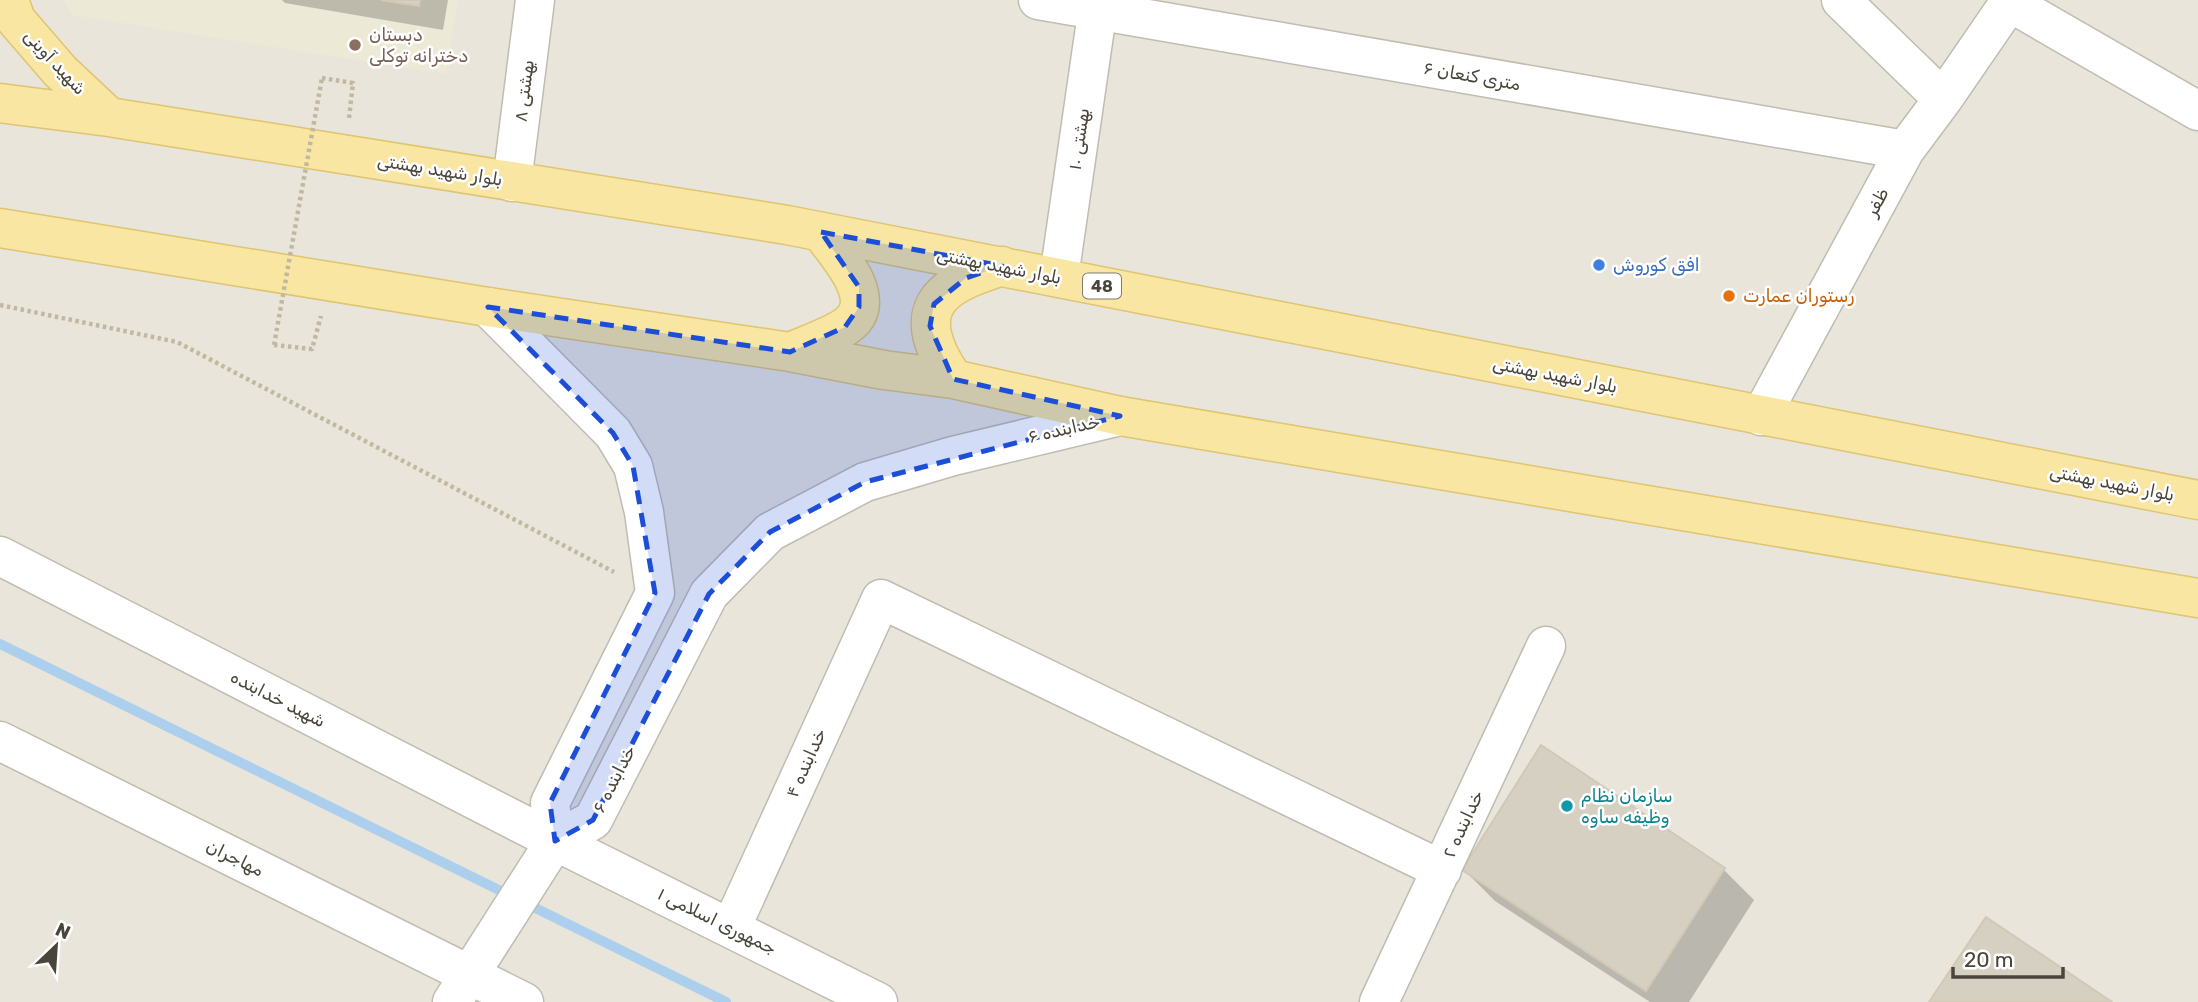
<svg xmlns="http://www.w3.org/2000/svg" width="2198" height="1002" viewBox="0 0 2198 1002" font-family="Rubik,'Noto Naskh Arabic',sans-serif">
  <style>
    .residential { fill: #e9e5db }
    .education { fill: #ede9d7 }
    .shadow { fill: #0003 }
    .lines { fill: none; stroke-linecap: round; stroke-linejoin: round }
    .stream { stroke: #adcfee; stroke-width: 10 }
    .building { fill: #d6d0c2; stroke: #d1c8b6; stroke-width: 2 }
    .minor-casing { stroke: #c1bcaf; stroke-width: 41 }
    .major-casing { stroke: #dec571; stroke-width: 41 }
    .path { stroke: #c2b8a1; stroke-width: 4.5; stroke-dasharray: 3.5 3.5; stroke-linecap: butt }
    .minor { stroke: #fff; stroke-width: 38 }
    .major { stroke: #f9e6a2; stroke-width: 38 }
    .path-bridge { stroke: #c2b8a1; stroke-width: 4.5; stroke-dasharray: 3.5 3.5; stroke-linecap: butt }
    .marked { fill: #1d4ed8; fill-opacity: 0.2; stroke: #1d4ed8; stroke-width: 5; stroke-dasharray: 14 9; stroke-linejoin: round }
    .education-dot { fill: #8d6e63; stroke: #fff; stroke-width: 2.5 }
    .shop-dot { fill: #3f7fe0; stroke: #fff; stroke-width: 2.5 }
    .food-dot { fill: #e8710a; stroke: #fff; stroke-width: 2.5 }
    .culture-dot { fill: #0f9aa8; stroke: #fff; stroke-width: 2.5 }
    .labels { text-anchor: middle; dominant-baseline: central; stroke-width: 5; stroke-linejoin: round; paint-order: stroke }
    .shield { fill: #fff; stroke: #807d75; stroke-width: 2 }
    .shield-label { font-size: 16px; font-weight: bold; fill: #4a453a }
    .education-label { font-size: 18px; fill: #785e54; stroke: #fff; text-anchor: start }
    .street-label { font-size: 18px; fill: #4a453a; stroke: #fff }
    .shop-label { font-size: 18px; fill: #366cbe; stroke: #fff; text-anchor: start }
    .food-label { font-size: 18px; fill: #c56008; stroke: #fff; text-anchor: start }
    .culture-label { font-size: 18px; fill: #0d838f; stroke: #fff; text-anchor: start }
  </style>
  <rect width="100%" height="100%" fill="#f5f3ec"/>
  <path class="residential" d="M0,0H2198V1002H0Z"/>
  <path class="education" d="M64,0H458L446,74L73,15Z"/>
  <path class="shadow" d="M282,0H448L443,30L285,3Z
    M1723,869L1754,900L1689,1002H1650L1495,901L1464,870Z"/>
  <g class="lines">
    <path class="stream" d="M0,644L726,1002"/>
  </g>
  <path class="building" d="M381,0H420L419,6Z
    M1541,745L1725,868L1646,991L1462,870Z
    M1986,917L2112,1002H1929Z"/>
  <g class="lines">
    <defs>
      <path id="minor" d="M1038,0L1905,150
        M1841,0L1943,99
        M2009,2L2198,111
        M512,182L535,0
        M1059,277L1099,0
        M488,307L613,433L633,466L644,512L655,593L550,803L555,841
        M1761,416L1905,150L1943,99L2011,0
        M0,556L555,841L878,1002
        M0,741L524,1002
        M731,928L881,599L1442,870
        M452,1002L555,841L593,820L709,594L770,532L865,482L953,456L1120,416
        M1379,1002L1546,646"/>
      <path id="major" d="M9,0L16,20L60,71L109,117
        M0,103L109,117L787,225L2198,500
        M0,228L488,307L790,352L884,370L953,379L1120,416L2198,598
        M790,352C806,345 838,334 850,323C879,298 837,254 821,232
        M953,379C948,370 941,360 937,350C914,295 960,280 1002,266"/>
    </defs>
    <use href="#minor" class="minor-casing"/>
    <use href="#major" class="major-casing"/>
    <path class="path" d="M322,78L353,83L349,118
      M0,305L177,342L614,572
      M274,345L312,349L321,316"/>
    <use href="#minor" class="minor"/>
    <use href="#major" class="major"/>
    <path class="path-bridge" d="M274,345L322,78"/>
  </g>
  <path class="marked" d="M821,232L1002,266L966,278L934,304L930,326L953,379L1120,416L865,482L770,532L709,594L593,820L555,841L550,803L655,593L633,466L613,433L488,307L790,352L845,327L859,307V287Z"/>
  <circle class="education-dot" cx="355" cy="45" r="7"/>
  <circle class="shop-dot" cx="1599" cy="265" r="7"/>
  <circle class="food-dot" cx="1729" cy="296" r="7"/>
  <circle class="culture-dot" cx="1567" cy="806" r="7"/>
  <g class="labels">
    <rect class="shield" x="1083" y="273.5" width="38" height="25" rx="5"/>
    <g class="shield-label">
      <text x="1102" y="286">48</text>
    </g>
    <g class="education-label">
      <text x="369" y="35">دبستان<tspan x="369" dy="21">دخترانه توکلی</tspan></text>
    </g>
    <g class="street-label">
      <text transform="translate(55 62) rotate(47)">شهید آوینی</text>
      <text transform="translate(1472 76) rotate(10)">۶ متری کنعان</text>
      <text transform="translate(524 91) rotate(-83)">بهشتی ۸</text>
      <text transform="translate(1079 139) rotate(-82)">بهشتی ۱۰</text>
      <text transform="translate(440 170) rotate(9)">بلوار شهید بهشتی</text>
      <text transform="translate(1877 202) rotate(-62)">ظفر</text>
      <text transform="translate(999 266) rotate(11)">بلوار شهید بهشتی</text>
      <text transform="translate(1555 375) rotate(11)">بلوار شهید بهشتی</text>
      <text transform="translate(1064 429) rotate(-13)">خدابنده ۶</text>
      <text transform="translate(2112 483) rotate(11)">بلوار شهید بهشتی</text>
      <text transform="translate(278 699) rotate(27)">شهید خدابنده</text>
      <text transform="translate(806 763) rotate(-66)">خدابنده ۴</text>
      <text transform="translate(614 779) rotate(-63)">خدابنده ۶</text>
      <text transform="translate(1463 824) rotate(-65)">خدابنده ۲</text>
      <text transform="translate(235 858) rotate(26)">مهاجران</text>
      <text transform="translate(717 921) rotate(26)">جمهوری اسلامی ۱</text>
    </g>
    <g class="shop-label">
      <text x="1613" y="265">افق کوروش</text>
    </g>
    <g class="food-label">
      <text x="1743" y="296">رستوران عمارت</text>
    </g>
    <g class="culture-label">
      <text x="1581" y="796">سازمان نظام<tspan x="1581" dy="21">وظیفه ساوه</tspan></text>
    </g>
  </g>
  <g transform="translate(56 946) rotate(25)" stroke="#ffffff" stroke-width="5" paint-order="stroke">
  <path d="M0-5L12 26L0 18L-12 26Z" fill="#4a453a"/>
  <text y="-10" font-size="19" font-weight="bold" text-anchor="middle" fill="#4a453a">N</text>
  </g>
  <path d="M1953 967v10h110v-10" fill="none" stroke="#4a453a" stroke-width="3.5"/>
  <text x="1964" y="967" font-size="21" fill="#4a453a" stroke="#ffffff" stroke-width="5" paint-order="stroke">20 m</text>
</svg>
